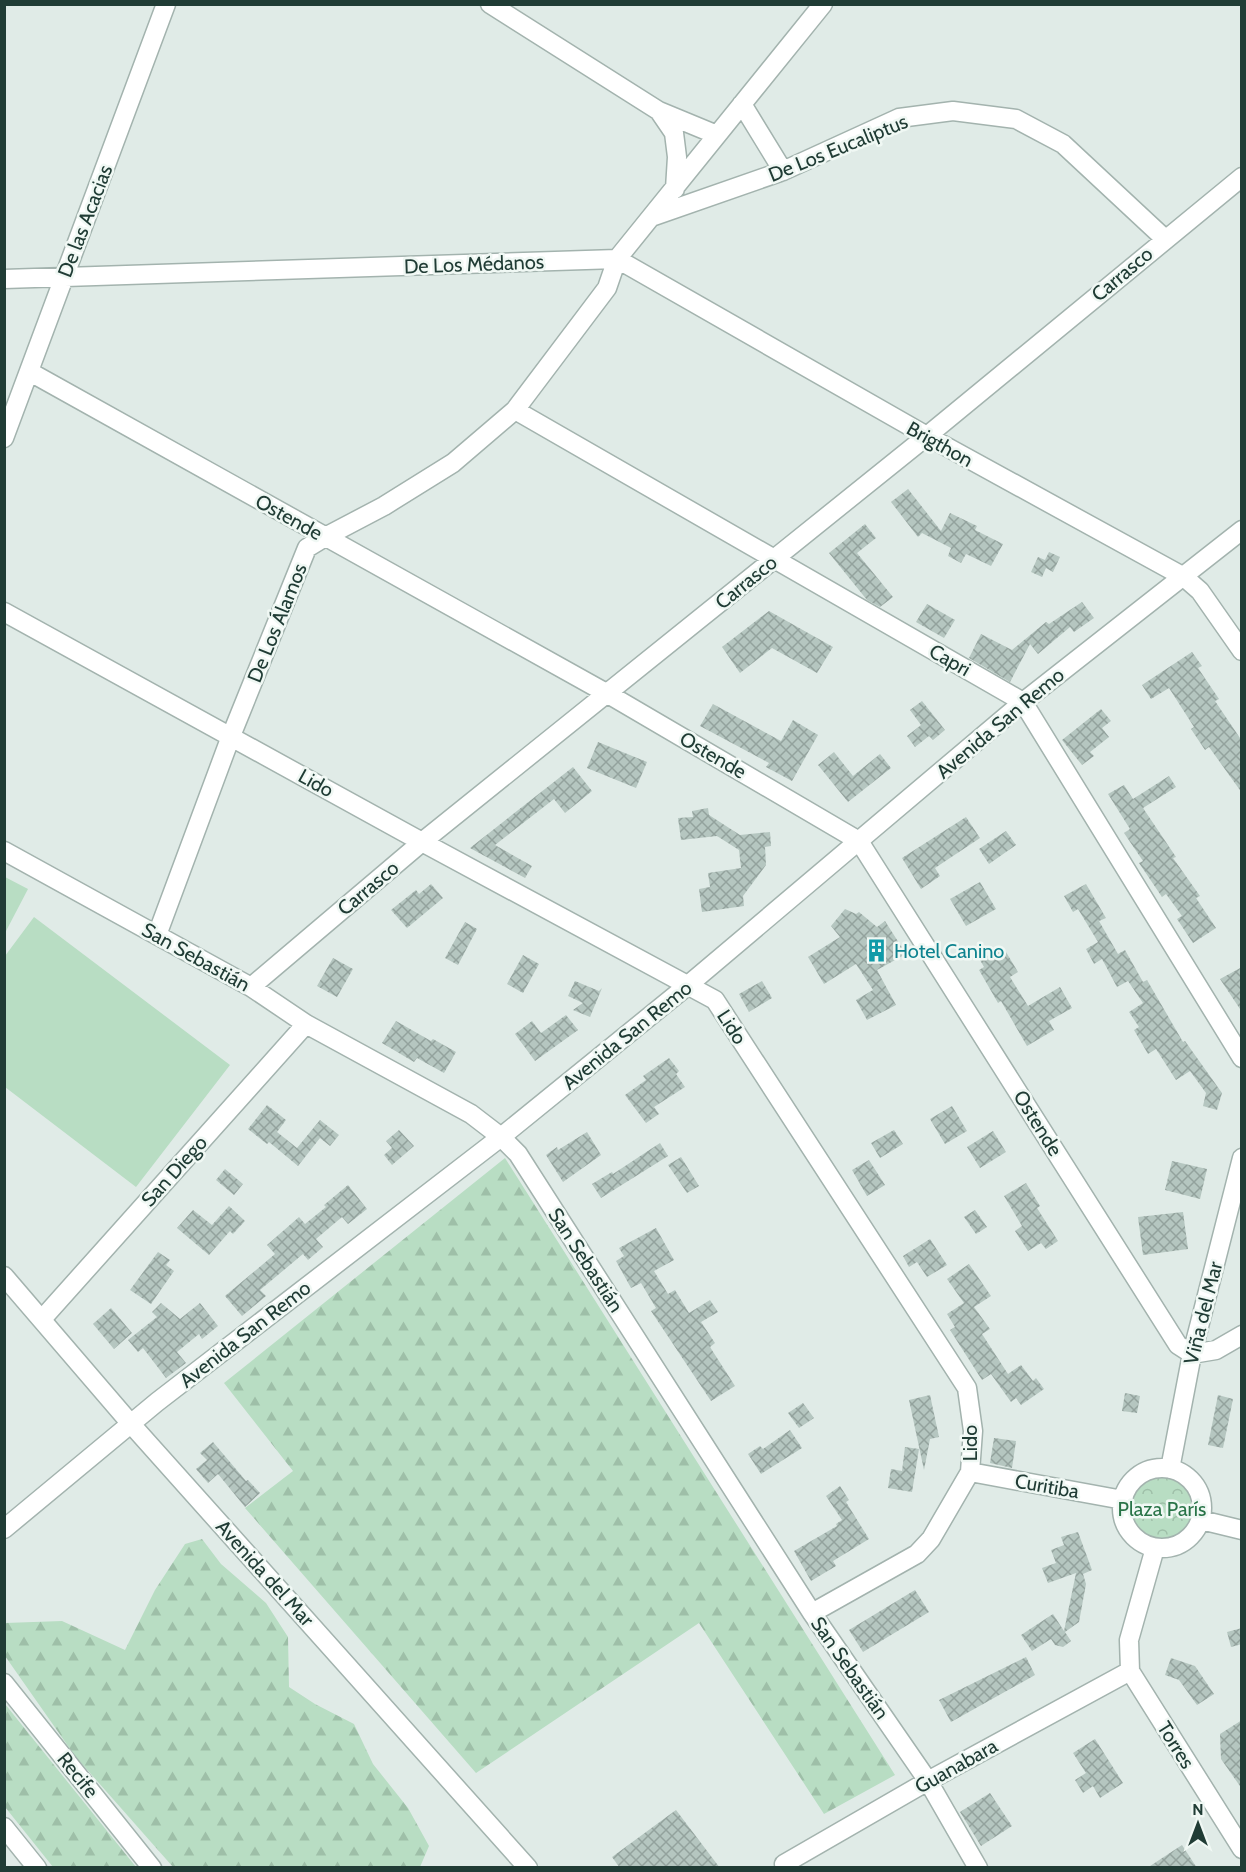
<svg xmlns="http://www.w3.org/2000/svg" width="1246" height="1872" viewBox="0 0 1246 1872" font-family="Cabin,sans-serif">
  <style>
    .forest { fill: url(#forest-firs) }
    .park { fill: url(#park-crowns) }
    .garden { fill: #b8ddc3 }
    .building { fill: url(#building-cross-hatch) }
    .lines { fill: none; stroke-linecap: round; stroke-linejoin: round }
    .minor-casing { stroke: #a3b3ae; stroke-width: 21 }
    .tertiary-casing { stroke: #a3b3ae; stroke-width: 21 }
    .minor { stroke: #fff; stroke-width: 18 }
    .tertiary { stroke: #fff; stroke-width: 18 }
    .labels { text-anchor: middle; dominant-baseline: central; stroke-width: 5; stroke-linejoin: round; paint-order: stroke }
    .street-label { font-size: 20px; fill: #203c35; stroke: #f0f8f4 }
    .culture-label { font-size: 20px; fill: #0d838f; stroke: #f0f8f4; text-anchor: start }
    .park-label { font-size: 20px; fill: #297448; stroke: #f0f8f4 }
  </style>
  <defs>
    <pattern id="forest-firs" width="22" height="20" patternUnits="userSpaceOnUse" patternTransform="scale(1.5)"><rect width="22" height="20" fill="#b8ddc3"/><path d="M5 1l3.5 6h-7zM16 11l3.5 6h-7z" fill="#9ebfa8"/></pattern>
    <pattern id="park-crowns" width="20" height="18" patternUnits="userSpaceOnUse" patternTransform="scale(1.5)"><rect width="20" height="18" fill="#b8ddc3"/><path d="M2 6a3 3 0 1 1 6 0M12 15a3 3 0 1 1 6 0" fill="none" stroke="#9ebfa8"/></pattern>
    <pattern id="building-cross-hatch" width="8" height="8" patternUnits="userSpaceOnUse" patternTransform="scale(1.5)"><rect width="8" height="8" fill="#b5c6c0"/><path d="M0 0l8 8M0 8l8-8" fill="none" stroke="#93a29d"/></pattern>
  </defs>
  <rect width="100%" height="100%" fill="#e0ebe7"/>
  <path class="forest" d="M505,1158L895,1775L824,1814L699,1623L476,1773L245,1508L293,1471L224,1383Z
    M202,1539L221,1564L266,1603L288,1637L289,1687L315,1704L354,1724L373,1764L408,1808L429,1846L420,1867H173L75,1756L5,1656V1623L62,1621L125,1650L155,1590L185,1544Z
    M4,1704H5L136,1867H53L5,1807Z"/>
  <path class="park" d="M1128 1509a34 34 0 1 1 68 0a34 34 0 1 1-68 0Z"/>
  <path class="garden" d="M5,877L28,889L5,933Z
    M34,917L230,1065L136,1187L5,1087V956Z"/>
  <path class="building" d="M908,489L941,531L950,513L977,526L975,530L1003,544L991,566L966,554L961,563L948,556L951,548L922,533L918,537L891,502Z
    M865,524L876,538L857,553L893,597L880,607L867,600L829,553Z
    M1049,552L1060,557L1053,572L1046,568L1042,577L1031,572L1038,557L1045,560Z
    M1082,602L1094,618L1074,632L1070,627L1038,654L1030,644L1010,682L969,658L981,634L1012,650L1046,622L1049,624Z
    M927,604L955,620L944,638L916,622Z
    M769,611L833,647L817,673L772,648L740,673L722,647Z
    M1192,652L1202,666L1198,668L1219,699L1215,701L1242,741V793L1209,747L1205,750L1191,729L1194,727L1169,688L1151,699L1142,685Z
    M922,701L945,730L933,740L929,736L915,747L907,736L921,725L910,710Z
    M713,704L781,741L793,720L818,735L792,781L766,767L769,763L700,726Z
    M1101,709L1111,721L1102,728L1109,737L1090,752L1094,756L1082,765L1062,740Z
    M598,742L647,762L636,788L587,768Z
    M834,752L853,776L880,754L891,768L848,802L818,765Z
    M573,767L592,791L565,813L554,799L495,845L532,866L525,878L470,848Z
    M1169,776L1176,787L1143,808L1176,857L1173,858L1200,896L1196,898L1216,928L1193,943L1177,919L1182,916L1166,894L1162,897L1139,863L1143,861L1124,833L1130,829L1108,794L1124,785L1133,799Z
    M708,808L709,815L740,835L770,832L771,846L765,847L766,865L743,896L744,906L702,912L699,889L710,887L708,873L741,868L739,850L717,836L681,840L678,818L693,817L692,811Z
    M966,817L980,838L935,868L940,876L921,889L902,858Z
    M1006,831L1016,845L989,864L979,849Z
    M980,882L996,909L966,926L950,899Z
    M431,884L443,898L407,928L391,910L416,890L419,894Z
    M1086,884L1106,918L1099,921L1118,954L1125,950L1143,982L1147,980L1183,1042L1185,1041L1222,1093L1217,1110L1203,1106L1206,1093L1190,1071L1176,1080L1156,1049L1148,1054L1134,1030L1139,1027L1129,1012L1143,1003L1128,981L1117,987L1102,959L1094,964L1086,949L1098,942L1078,909L1073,912L1064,896Z
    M845,909L856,914L859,912L877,927L885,921L906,954L877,970L896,1005L867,1020L856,1000L873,990L856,964L824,984L808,957L840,937L831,926Z
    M465,922L477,929L458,965L445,958Z
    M1003,947L1018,972L1010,977L1028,1006L1060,987L1072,1008L1049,1021L1054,1030L1027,1046L1001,1001L998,1003L979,970L984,967L980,960Z
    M523,955L539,964L523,993L507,984Z
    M333,958L353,969L337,997L317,986Z
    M1242,967V1012L1220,979Z
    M575,981L599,991L602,988L590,1017L573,1010L583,1003L568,996Z
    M762,981L772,998L749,1012L739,994Z
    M566,1015L578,1030L535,1061L515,1034L532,1021L541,1033Z
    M396,1021L431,1041L433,1039L456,1052L444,1073L417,1058L414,1062L382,1043Z
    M669,1058L679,1071L676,1074L685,1087L654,1107L659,1114L646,1123L625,1095L646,1080L643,1076Z
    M267,1105L286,1120L277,1132L297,1148L320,1120L339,1135L330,1146L320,1138L298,1166L269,1142L267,1144L248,1129Z
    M952,1106L967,1131L945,1144L930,1119Z
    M399,1130L414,1146L392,1165L384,1155L392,1148L386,1141Z
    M894,1130L903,1144L880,1158L871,1143Z
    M993,1131L1006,1152L980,1168L967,1147Z
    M587,1132L601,1155L563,1182L546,1155L557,1147L558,1150Z
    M660,1143L668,1156L601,1198L592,1184L612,1172L613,1174Z
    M681,1157L699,1186L687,1193L668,1165Z
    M869,1160L885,1185L867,1196L852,1170Z
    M1172,1161L1207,1169L1200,1199L1165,1190Z
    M225,1169L243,1184L234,1195L216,1180Z
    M1026,1183L1040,1206L1037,1208L1058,1241L1046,1249L1041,1243L1028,1251L1015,1231L1022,1226L1004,1196Z
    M348,1185L367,1209L348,1224L342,1217L316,1239L323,1247L308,1260L303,1254L260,1290L266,1296L242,1316L225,1296L275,1254L267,1245L299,1217L305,1224L326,1207L324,1205Z
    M229,1206L245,1221L233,1234L230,1231L209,1255L177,1228L193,1210L212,1225Z
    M975,1210L987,1227L976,1234L964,1217Z
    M1183,1212L1188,1249L1143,1255L1138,1217Z
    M656,1228L674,1260L654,1271L668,1294L675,1290L689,1313L710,1300L718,1312L701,1322L715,1343L710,1347L735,1386L711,1401L651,1311L656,1308L641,1283L631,1288L616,1261L624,1256L619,1248Z
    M930,1239L947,1265L927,1277L917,1262L909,1267L903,1256Z
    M158,1252L170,1260L166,1265L174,1271L151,1304L130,1290Z
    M969,1264L991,1296L974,1307L990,1329L982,1334L1008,1374L1021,1365L1033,1381L1036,1378L1044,1389L1021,1405L1016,1398L1011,1402L991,1374L982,1380L950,1330L955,1327L947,1314L964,1303L947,1279Z
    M161,1303L180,1319L200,1303L218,1326L202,1339L199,1334L177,1352L186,1363L166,1378L143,1348L138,1352L128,1340L157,1317L152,1312Z
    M111,1308L132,1333L114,1349L93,1324Z
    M1125,1393L1140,1396L1137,1413L1122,1411Z
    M930,1395L939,1437L930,1439L924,1470L909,1400Z
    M1218,1395L1233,1399L1223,1448L1208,1445Z
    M803,1403L814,1418L799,1428L788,1413Z
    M790,1430L802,1448L761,1474L748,1454L760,1446L763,1449Z
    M994,1438L1016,1441L1012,1468L990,1463Z
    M213,1442L246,1481L248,1480L260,1493L245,1507L218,1474L208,1483L196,1469L207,1460L200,1453Z
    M905,1447L919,1449L912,1492L888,1488L891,1469L902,1471Z
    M840,1486L849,1500L846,1502L869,1539L833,1561L836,1566L811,1581L794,1551L837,1526L836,1524L842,1520L826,1496Z
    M1078,1532L1092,1570L1083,1574L1086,1584L1079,1622L1065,1632L1071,1641L1063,1647L1055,1645L1051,1639L1032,1651L1021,1635L1053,1614L1064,1631L1076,1573L1048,1583L1042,1568L1056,1563L1051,1550L1064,1545L1061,1537Z
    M915,1590L929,1612L863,1652L849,1630Z
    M1242,1628V1644L1231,1647L1227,1632Z
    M1026,1657L1035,1675L951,1722L939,1700Z
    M1171,1658L1195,1666L1214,1694L1197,1705L1179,1680L1165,1675Z
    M1242,1720V1789L1221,1759L1220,1734Z
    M1095,1739L1123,1783L1100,1798L1093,1786L1083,1793L1075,1780L1086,1773L1073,1753Z
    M990,1793L1012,1826L981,1846L960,1812Z
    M676,1810L720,1868H620L612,1857Z
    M1182,1845L1197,1868H1147Z"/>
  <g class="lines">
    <defs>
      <path id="minor" d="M490,4L659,111L717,135
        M742,104L783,171
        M659,111L674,133L677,157L675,189
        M654,216L783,171L899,118L953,111L1016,119L1063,144L1165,239
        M4,279L617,259L823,4
        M30,372L608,694L859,841L1178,1345L1192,1354L1216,1350L1242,1335
        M515,410L1023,702L1242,1058
        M4,438L166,4
        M4,612L422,842L715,1000L967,1388L973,1431L970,1472L931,1539L917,1554L812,1613
        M4,851L251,987L306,1024L471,1114L501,1137L518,1154L812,1613L928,1781L978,1868
        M157,935L231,736L307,548L325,537L384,506L453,463L515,410L607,288L617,259L927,436L1184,577L1200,591L1242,651
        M251,987L422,842L927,436L1242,177
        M43,1318L306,1024
        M1122 1508a40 40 0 1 1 80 0a40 40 0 1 1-80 0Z
        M1170,1469L1192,1354L1242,1158
        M970,1472L1123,1500
        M1201,1520L1242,1530
        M1130,1671L1242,1849
        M1130,1671L1129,1640L1155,1548
        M4,1683L152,1868
        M4,1827L37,1868
        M786,1868L784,1864L928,1781L1130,1671"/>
      <path id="tertiary" d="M4,1276L131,1424L528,1868
        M4,1529L157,1402L501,1137L687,986L1023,702L1242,530"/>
    </defs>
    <use href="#minor" class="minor-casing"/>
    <use href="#tertiary" class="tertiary-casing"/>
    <use href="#minor" class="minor"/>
    <use href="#tertiary" class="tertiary"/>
  </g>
  <defs>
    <symbol id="building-bare" viewBox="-9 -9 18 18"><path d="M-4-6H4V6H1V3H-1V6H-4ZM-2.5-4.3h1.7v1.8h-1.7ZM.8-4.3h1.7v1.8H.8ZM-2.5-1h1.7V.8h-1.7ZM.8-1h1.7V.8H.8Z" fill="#0f9aa8" stroke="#f0f8f4" stroke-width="2.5" paint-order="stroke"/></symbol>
  </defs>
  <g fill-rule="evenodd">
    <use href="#building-bare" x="860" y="934" width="33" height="33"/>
  </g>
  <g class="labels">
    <g class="street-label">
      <text transform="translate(838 148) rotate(-22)">De Los Eucaliptus</text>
      <text transform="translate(85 221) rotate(-69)">De las Acacias</text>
      <text transform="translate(474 264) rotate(-2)">De Los Médanos</text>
      <text transform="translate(1122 274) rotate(-40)">Carrasco</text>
      <text transform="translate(940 444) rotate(29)">Brigthon</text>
      <text transform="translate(289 517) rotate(29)">Ostende</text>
      <text transform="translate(746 582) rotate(-39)">Carrasco</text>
      <text transform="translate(277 623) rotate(-68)">De Los Álamos</text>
      <text transform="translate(950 660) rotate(30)">Capri</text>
      <text transform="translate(1000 723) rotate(-40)">Avenida San Remo</text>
      <text transform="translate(713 755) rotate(30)">Ostende</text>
      <text transform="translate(316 783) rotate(29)">Lido</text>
      <text transform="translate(368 888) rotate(-40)">Carrasco</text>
      <text transform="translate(196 957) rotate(29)">San Sebastián</text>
      <text transform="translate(732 1027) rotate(57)">Lido</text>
      <text transform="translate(627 1035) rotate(-39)">Avenida San Remo</text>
      <text transform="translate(1038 1123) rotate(58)">Ostende</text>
      <text transform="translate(174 1171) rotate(-48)">San Diego</text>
      <text transform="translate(586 1260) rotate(57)">San Sebastián</text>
      <text transform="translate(1203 1313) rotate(-76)">Viña del Mar</text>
      <text transform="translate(245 1334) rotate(-38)">Avenida San Remo</text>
      <text transform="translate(970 1443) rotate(-90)">Lido</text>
      <text transform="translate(1047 1486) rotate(10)">Curitiba</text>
      <text transform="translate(265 1573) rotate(48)">Avenida del Mar</text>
      <text transform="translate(850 1668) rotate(55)">San Sebastián</text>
      <text transform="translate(1176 1745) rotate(58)">Torres</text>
      <text transform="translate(956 1766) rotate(-29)">Guanabara</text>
      <text transform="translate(78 1775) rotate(51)">Recife</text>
    </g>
    <g class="culture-label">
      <text x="894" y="951">Hotel Canino</text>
    </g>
    <g class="park-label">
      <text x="1162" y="1509">Plaza París</text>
    </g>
  </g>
  <rect width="1246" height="1872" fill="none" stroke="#203c35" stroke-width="12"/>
  <g transform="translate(1198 1824)" stroke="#f0f8f4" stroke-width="4.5" paint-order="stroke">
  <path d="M0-4.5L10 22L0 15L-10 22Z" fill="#203c35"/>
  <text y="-9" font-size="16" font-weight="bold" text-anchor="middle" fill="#203c35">N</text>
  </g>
</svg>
